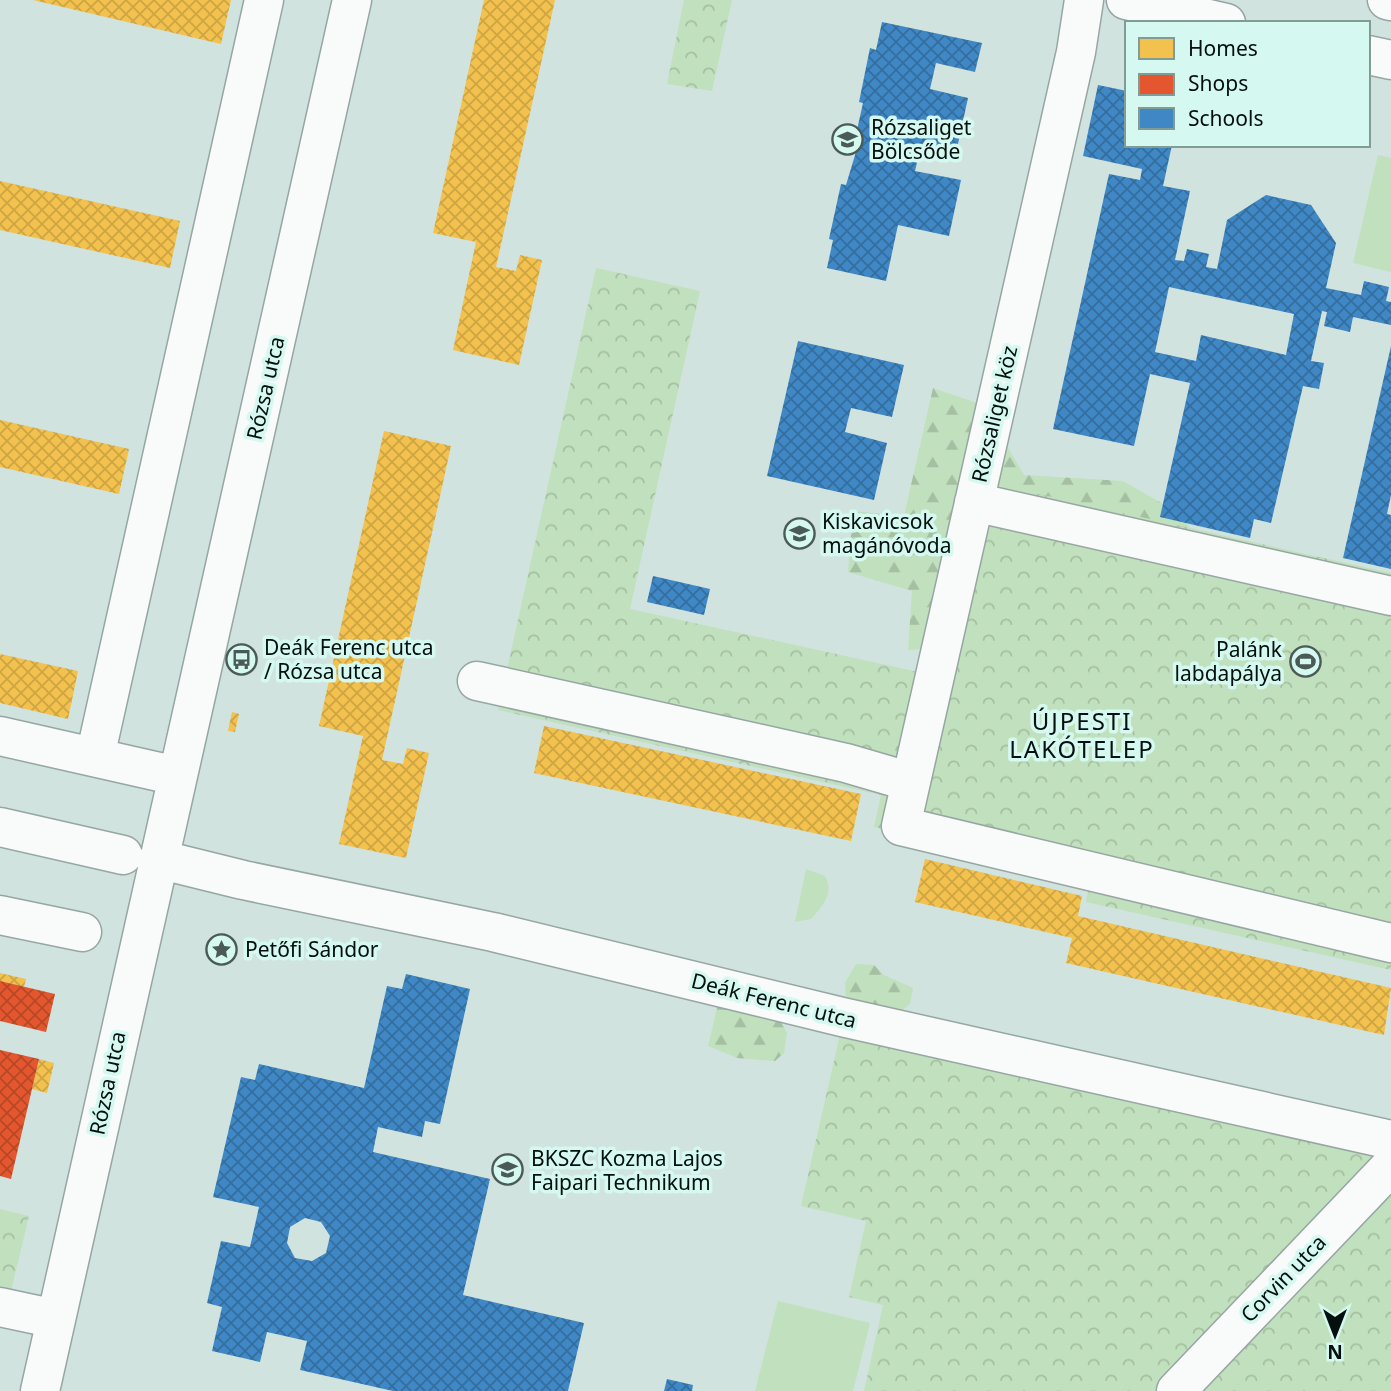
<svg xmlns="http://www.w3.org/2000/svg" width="1391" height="1391" viewBox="0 0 1391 1391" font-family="'Noto Sans',sans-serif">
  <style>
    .green { fill: #c1e0bd }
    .forest { fill: url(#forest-firs) }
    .park { fill: url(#park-crowns) }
    .homes { fill: url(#homes-cross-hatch) }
    .shops { fill: url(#shops-cross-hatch) }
    .schools { fill: url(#schools-cross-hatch); fill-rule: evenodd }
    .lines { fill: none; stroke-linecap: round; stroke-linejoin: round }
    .minor-casing { stroke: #97a6a3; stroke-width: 41 }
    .minor { stroke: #f8fbfa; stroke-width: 38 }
    .labels { text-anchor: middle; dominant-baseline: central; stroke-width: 7; stroke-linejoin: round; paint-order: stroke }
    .poi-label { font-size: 21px; fill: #04100d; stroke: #d5f8f0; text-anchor: start }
    .street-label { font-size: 21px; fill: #04100d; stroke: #d5f8f0 }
    .quarter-label { font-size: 24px; letter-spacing: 2px; fill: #04100d; stroke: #d5f8f0 }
  </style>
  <defs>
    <pattern id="forest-firs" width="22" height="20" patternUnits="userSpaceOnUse" patternTransform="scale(1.75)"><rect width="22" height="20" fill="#c1e0bd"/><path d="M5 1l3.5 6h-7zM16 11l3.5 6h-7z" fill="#a4bfa1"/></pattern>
    <pattern id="park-crowns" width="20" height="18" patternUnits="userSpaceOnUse" patternTransform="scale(1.75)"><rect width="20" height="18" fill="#c1e0bd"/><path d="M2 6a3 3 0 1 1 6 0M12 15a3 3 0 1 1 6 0" fill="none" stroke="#a4bfa1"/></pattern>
    <pattern id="homes-cross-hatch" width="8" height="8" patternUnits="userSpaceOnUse" patternTransform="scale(1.75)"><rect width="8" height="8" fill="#f2c14e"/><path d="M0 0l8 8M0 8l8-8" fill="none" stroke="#cea543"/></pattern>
    <pattern id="shops-cross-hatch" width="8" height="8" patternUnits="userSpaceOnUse" patternTransform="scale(1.75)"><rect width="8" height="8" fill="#e4572e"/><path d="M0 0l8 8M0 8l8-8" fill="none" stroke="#b74726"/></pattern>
    <pattern id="schools-cross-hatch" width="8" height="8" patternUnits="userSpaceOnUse" patternTransform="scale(1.75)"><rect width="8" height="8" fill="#3f88c5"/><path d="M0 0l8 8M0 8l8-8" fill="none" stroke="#336e9e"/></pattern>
  </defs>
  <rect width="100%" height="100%" fill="#d0e3df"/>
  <path class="green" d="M1378,155L1391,158V272L1353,263Z
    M806,869L825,876C835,893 822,907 811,919L795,922Z
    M778,1301L870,1323L853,1391H755Z"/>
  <path class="forest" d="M933,388L983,405L1024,475L1123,481L1179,513L1202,546L958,646L908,650L912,591L848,572L853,511L904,516Z
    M856,964L874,965L884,975L913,988L910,1004L899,1013L846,1001L845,983Z
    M718,1004L778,1017L787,1033L784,1053L775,1061L737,1058L708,1046Z"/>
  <path class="park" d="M684,0H732L712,91L667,84Z
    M596,268L700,291L630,609L923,673L967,478L1391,573V970L1086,902L1091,875L874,827L881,795L498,710Z
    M841,1030L1391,1161V1391H864L883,1305L849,1297L866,1221L801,1206Z
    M0,1209L29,1216L10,1295L0,1293Z"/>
  <path class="homes" d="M33,0H231L221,44Z
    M484,0H555L496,267L516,271L520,255L542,260L519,365L453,350L476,242L433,233Z
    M0,181L180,221L170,268L0,230Z
    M0,420L129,449L119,494L0,467Z
    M384,431L451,446L382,760L403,764L407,748L429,753L406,858L339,844L363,736L319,726Z
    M0,654L78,671L68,719L0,703Z
    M232,712L239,714L235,732L228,731Z
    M544,726L861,794L851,841L534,773Z
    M925,859L1082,896L1078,916L1391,988L1384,1035L1066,963L1072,938L915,902Z
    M0,973L26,979L24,987L0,981Z
    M39,1059L54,1063L47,1093L32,1089Z"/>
  <path class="shops" d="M0,981L55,994L46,1032L0,1021Z
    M0,1050L39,1059L11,1179L0,1176Z"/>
  <path class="schools" d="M882,22L982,43L975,72L936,63L930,89L968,98L956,153L921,146L915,171L961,180L949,236L898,225L886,281L827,268L833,240L829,239L841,184L846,185L862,132L857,130L863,103L859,102L870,48L876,50Z
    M1098,85L1127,91V145H1172L1163,186L1190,191L1175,260L1184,261L1187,249L1209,254L1206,267L1217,269L1227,220L1266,195L1311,205L1336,243L1326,288L1361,295L1364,281L1389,287L1386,301L1391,302V325L1353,317L1350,332L1324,326L1327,312L1322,311L1311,361L1324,363L1319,389L1303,386L1271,523L1254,519L1250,538L1160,517L1190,383L1150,374L1134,446L1053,429L1109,174L1140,180L1142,169L1083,156ZM1169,287L1294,314L1286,355L1201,335L1196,361L1155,352Z
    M798,341L904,365L892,417L851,408L845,432L887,443L874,500L767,476Z
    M1391,346V495L1387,514L1391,515V569L1343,558Z
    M653,576L710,589L704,615L647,602Z
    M406,974L470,989L440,1124L425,1121L422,1137L378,1127L373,1152L490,1179L463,1295L584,1323L568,1391H393L300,1370L307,1341L267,1332L260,1362L212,1351L222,1307L207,1303L221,1241L250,1247L259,1207L213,1197L241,1077L255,1080L259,1064L364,1088L387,986L402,989ZM305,1218L321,1222L330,1236L326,1253L312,1261L295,1258L287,1243L290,1227Z
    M667,1379L693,1385L692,1391H664Z"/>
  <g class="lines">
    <defs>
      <path id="minor" d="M1084,0L1076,52L901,826L1391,943
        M1126,0L1226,23
        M1387,0L1391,1
        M1368,55L1391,60
        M974,502L1391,596
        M477,681L846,763L911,782
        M0,736L177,776
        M95,757L264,0
        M0,827L123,855
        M158,859L243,880L493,932L842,1017L1391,1140
        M0,915L82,932
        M0,1307L56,1319
        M40,1391L352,0
        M1176,1391L1391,1166"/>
    </defs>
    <use href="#minor" class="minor-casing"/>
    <use href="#minor" class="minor"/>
  </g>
  <defs>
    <symbol id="school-ring" viewBox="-11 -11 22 22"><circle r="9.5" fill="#d5f8f0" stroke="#4b5a56" stroke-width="1.5"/><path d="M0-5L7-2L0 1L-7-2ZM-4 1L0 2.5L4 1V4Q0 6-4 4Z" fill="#4b5a56"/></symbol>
    <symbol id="bus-ring" viewBox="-11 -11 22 22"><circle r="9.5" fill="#d5f8f0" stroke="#4b5a56" stroke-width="1.5"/><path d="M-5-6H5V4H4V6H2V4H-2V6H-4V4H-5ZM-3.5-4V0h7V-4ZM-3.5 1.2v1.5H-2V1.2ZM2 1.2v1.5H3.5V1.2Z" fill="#4b5a56"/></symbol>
    <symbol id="stadium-ring" viewBox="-11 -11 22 22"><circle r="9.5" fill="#d5f8f0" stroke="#4b5a56" stroke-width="1.5"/><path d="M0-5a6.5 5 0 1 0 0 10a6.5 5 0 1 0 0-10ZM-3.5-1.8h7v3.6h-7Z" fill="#4b5a56"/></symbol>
    <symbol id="sight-ring" viewBox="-11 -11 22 22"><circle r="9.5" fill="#d5f8f0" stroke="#4b5a56" stroke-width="1.5"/><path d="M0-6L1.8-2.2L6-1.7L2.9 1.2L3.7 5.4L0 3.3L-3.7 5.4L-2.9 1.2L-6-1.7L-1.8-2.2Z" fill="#4b5a56"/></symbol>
  </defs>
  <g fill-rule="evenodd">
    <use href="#school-ring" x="830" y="122" width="35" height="35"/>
    <use href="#school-ring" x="782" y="516" width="35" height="35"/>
    <use href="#bus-ring" x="224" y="642" width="35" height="35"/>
    <use href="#stadium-ring" x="1288" y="644" width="35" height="35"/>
    <use href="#sight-ring" x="204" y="932" width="35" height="35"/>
    <use href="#school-ring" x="490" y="1152" width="35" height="35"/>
  </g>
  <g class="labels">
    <g class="poi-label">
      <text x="871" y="127">Rózsaliget<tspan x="871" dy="24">Bölcsőde</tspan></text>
      <text x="822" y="521">Kiskavicsok<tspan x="822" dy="24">magánóvoda</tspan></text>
      <text x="264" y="647">Deák Ferenc utca<tspan x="264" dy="24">/ Rózsa utca</tspan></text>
      <text x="1282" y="649" text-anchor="end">Palánk<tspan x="1282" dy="24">labdapálya</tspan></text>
      <text x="245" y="949">Petőfi Sándor</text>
      <text x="531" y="1158">BKSZC Kozma Lajos<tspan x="531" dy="24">Faipari Technikum</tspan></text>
    </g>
    <g class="street-label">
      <text transform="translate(265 388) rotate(-77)">Rózsa utca</text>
      <text transform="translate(994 414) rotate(-77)">Rózsaliget köz</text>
      <text transform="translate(774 1000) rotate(14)">Deák Ferenc utca</text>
      <text transform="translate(107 1083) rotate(-78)">Rózsa utca</text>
      <text transform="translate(1283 1278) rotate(-46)">Corvin utca</text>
    </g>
    <g class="quarter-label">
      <text x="1082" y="720">ÚJPESTI<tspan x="1082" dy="28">LAKÓTELEP</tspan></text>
    </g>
  </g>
  <rect x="1125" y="21" width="245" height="126" fill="#d5f8f0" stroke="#819b95" stroke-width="2"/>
  <rect x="1139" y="38" width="35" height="21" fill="#f2c14e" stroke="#819b95" stroke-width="2"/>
  <text x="1188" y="56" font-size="21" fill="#04100d">Homes</text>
  <rect x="1139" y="74" width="35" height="21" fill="#e4572e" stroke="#819b95" stroke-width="2"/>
  <text x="1188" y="91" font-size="21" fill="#04100d">Shops</text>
  <rect x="1139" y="108" width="35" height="21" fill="#3f88c5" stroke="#819b95" stroke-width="2"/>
  <text x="1188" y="126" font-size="21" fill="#04100d">Schools</text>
  <g transform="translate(1335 1335) rotate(180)" stroke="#d5f8f0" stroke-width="5" paint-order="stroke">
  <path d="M0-5L12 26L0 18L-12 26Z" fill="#04100d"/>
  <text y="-10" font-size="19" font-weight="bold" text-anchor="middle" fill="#04100d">N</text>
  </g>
</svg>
